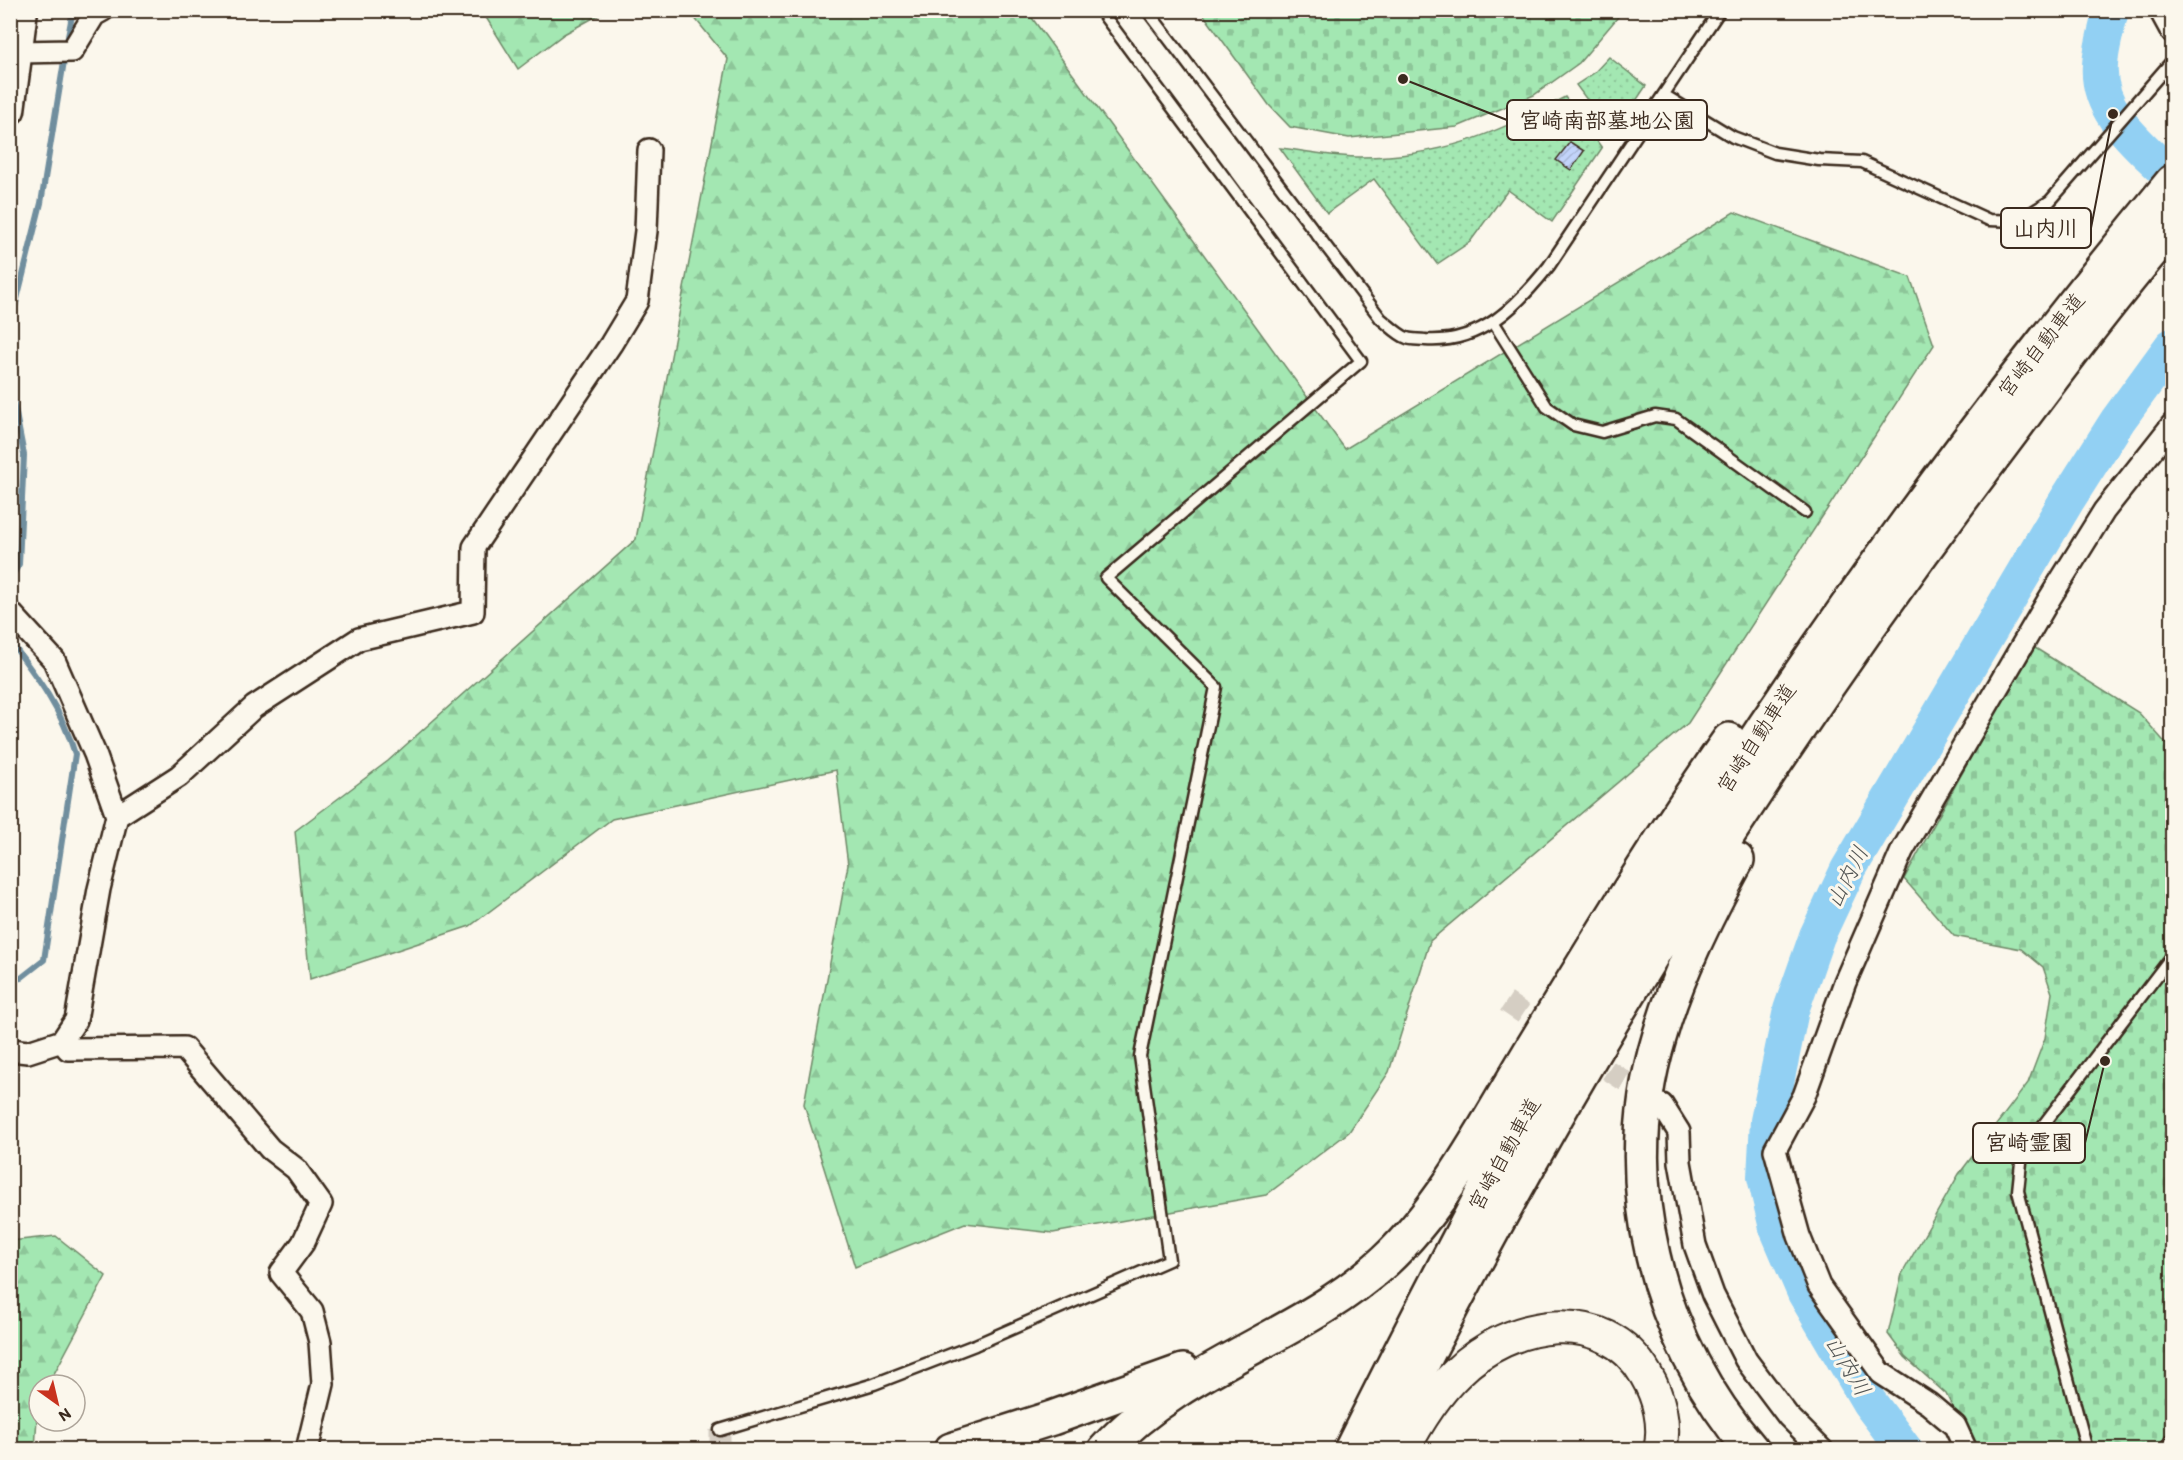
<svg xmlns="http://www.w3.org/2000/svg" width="2183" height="1460" viewBox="0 0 2183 1460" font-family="Itim,'Klee One',sans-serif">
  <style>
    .grass { fill: url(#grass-dots); stroke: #6f8868; stroke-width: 1.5 }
    .forest { fill: url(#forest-firs); stroke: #6f8868; stroke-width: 1.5 }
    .cemetery { fill: url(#cemetery-stones); stroke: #6f8868; stroke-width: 1.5 }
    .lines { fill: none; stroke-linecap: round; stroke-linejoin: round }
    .stream { stroke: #6f8e9e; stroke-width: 6 }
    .river { stroke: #92d0f3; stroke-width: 36 }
    .building { fill: url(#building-hatch); stroke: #3b2a1e; stroke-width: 1.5 }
    .street-tunnel { stroke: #d5cec3; stroke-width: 21; stroke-dasharray: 21 10; stroke-linecap: butt }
    .lane-casing { stroke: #3b2a1e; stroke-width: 15 }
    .street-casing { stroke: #3b2a1e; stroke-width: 26 }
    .secondary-casing { stroke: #3b2a1e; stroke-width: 33 }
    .primary-casing { stroke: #3b2a1e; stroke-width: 36 }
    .highway-casing { stroke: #3b2a1e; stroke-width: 38 }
    .lane { stroke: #fbf7ec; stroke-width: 10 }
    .street { stroke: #fbf7ec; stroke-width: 21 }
    .secondary { stroke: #fbf7ec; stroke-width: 28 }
    .primary { stroke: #fbf7ec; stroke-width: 32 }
    .highway { stroke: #fbf7ec; stroke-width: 33 }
    .labels { text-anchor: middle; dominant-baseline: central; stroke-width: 6; stroke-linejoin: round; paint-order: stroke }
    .street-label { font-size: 21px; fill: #3b2a1e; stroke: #fbf7ec }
    .water-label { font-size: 22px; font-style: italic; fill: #515453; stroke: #fbf7ec }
    .leader { fill: none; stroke: #3b2a1e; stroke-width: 2 }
    .callout-dot { fill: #3b2a1e; stroke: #fbf7ec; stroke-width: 2 }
    .callout { fill: #fbf7ec; stroke: #3b2a1e; stroke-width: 2 }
    .callout-label { font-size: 22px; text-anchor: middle; font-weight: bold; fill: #3b2a1e }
  </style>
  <defs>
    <pattern id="grass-dots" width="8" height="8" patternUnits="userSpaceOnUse" patternTransform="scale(1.5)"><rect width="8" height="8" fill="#a3e7b2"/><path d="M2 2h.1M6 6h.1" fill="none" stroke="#8dc699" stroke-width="1.8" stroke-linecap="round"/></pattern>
    <pattern id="forest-firs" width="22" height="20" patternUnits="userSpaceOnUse" patternTransform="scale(1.5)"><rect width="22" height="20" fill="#a3e7b2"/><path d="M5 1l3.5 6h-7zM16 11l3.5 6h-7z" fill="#8dc699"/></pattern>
    <pattern id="cemetery-stones" width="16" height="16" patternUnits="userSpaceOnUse" patternTransform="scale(1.5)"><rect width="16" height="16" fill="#a3e7b2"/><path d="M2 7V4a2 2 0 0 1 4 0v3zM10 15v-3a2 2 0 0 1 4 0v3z" fill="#8dc699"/></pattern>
    <pattern id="building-hatch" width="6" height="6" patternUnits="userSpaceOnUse" patternTransform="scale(1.5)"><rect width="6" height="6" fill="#c3d4fa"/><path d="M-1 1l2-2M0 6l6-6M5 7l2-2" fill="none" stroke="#a8b6d6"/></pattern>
  </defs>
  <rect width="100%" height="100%" fill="#fbf7ec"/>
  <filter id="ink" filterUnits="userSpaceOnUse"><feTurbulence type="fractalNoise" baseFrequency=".0167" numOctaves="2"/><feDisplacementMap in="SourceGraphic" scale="12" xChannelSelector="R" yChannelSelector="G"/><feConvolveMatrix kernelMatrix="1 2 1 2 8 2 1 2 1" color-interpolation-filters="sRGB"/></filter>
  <g filter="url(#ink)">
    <path class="grass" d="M1609,57L1646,86L1613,135L1576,85L1594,73Z
      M1565,97L1602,148L1552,222L1508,190L1470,242L1437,264L1374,179L1327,213L1280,148C1306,151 1335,157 1361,157C1442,157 1495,134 1565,97Z"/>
    <path class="forest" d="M482,11H606L564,34L518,69Z
      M689,11H1027L1345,449L1734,212L1910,277L1934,345L1688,723L1430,941L1389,1072L1349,1132L1266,1195L1053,1233L965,1223L855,1267L804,1104L848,865L836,770L612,819L470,926L310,979L295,831L388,761L636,539L728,59Z
      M56,1236L106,1276L48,1385H39L35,1449H11V1241Z"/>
    <path class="cemetery" d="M1201,11H1623L1579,63L1534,95L1457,127L1349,138L1290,127L1269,105Z
      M2032,646L2139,713L2169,747H2172V1449H1973L1946,1394L1905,1357L1888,1334L1902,1274L1959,1174L2028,1083L2045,1038L2052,993L2043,967L2021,949L1954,936L1904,879Z"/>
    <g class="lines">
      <path class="stream" d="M67,42L73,10
        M10,327L41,203L65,55
        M10,383L24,455L19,564L10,580
        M10,641C37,677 62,710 75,754L44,960L21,978L10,980"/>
      <path class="river" d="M2111,10C2107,28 2101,47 2100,65C2096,114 2142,146 2172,177
        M1905,1450L1869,1402L1805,1293L1777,1228L1765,1177L1768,1121L1791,1010L1817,936L1848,870L2067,500L2118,420L2172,346"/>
    </g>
    <path class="building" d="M1570,142L1584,151L1571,170L1556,160Z"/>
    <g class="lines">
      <path class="street-tunnel" d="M1506,1002L1554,1034
        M1582,1053L1654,1100
        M720,1450V1430"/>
      <defs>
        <path id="lane" d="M1147,10L1381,319C1388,324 1398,335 1407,338C1412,340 1420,339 1425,340C1481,344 1517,306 1549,266L1720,10
          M1664,95L1733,137L1775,153L1819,160L1862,162L1989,220L2018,221L2050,201L2172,61
          M1494,323L1547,407L1573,425L1602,432L1655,416L1676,419L1805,512
          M720,1430L874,1384L975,1345L1169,1260L1140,1056L1216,687L1106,578L1361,361L1100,10
          M2087,1450L2018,1191L2022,1153L2172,956
          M2165,1450L2172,1438"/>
        <path id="street" d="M2160,10L2172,32
          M18,52L72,51L94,15L103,10
          M10,612L54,660L95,754L117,816L99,889L76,1020L62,1041L28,1052L10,1050
          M117,816L179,776L254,707L359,639L473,612L474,547L611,344L637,301L646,231L649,150
          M62,1041L68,1049L184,1048L270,1149L296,1169L321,1204L303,1243L281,1273L312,1311L320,1342L323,1384L307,1450
          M1662,1105L1679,1132L1680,1162L1695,1245L1713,1295L1746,1360L1788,1416L1822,1450
          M1966,1450L1955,1426L1929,1404L1881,1373L1819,1286L1799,1236L1775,1150L1804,1096L1845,982L1902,851L2048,601L2104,511L2172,425"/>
        <path id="secondary" d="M10,110L23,10"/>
        <path id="primary" d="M1403,1450C1418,1421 1435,1394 1458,1372C1509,1321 1605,1303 1646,1375C1659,1397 1666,1425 1660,1450"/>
        <path id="highway" d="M1737,860C1706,917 1677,975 1659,1038C1616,1181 1655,1338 1752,1450
          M951,1450L1052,1418L1183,1371
          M1105,1450C1183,1365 1301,1338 1385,1261C1444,1206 1487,1123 1528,1055C1593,948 1657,842 1729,740
          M1351,1450C1437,1277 1526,1106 1625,941C1652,895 1683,851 1712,806C1852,589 2007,382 2172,182
          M1379,1450C1546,1110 1747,785 1974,482C2039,396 2103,308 2172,227"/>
      </defs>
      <use href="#lane" class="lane-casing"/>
      <use href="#street" class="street-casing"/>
      <use href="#secondary" class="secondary-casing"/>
      <use href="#primary" class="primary-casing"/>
      <use href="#highway" class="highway-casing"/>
      <use href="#lane" class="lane"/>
      <use href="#street" class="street"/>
      <use href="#secondary" class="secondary"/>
      <use href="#primary" class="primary"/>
      <use href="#highway" class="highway"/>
    </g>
  </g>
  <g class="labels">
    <g class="street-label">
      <text transform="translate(2041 345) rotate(-52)">宮崎自動車道</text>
      <text transform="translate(1756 738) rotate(-57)">宮崎自動車道</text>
      <text transform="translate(1504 1154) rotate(-61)">宮崎自動車道</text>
    </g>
    <g class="water-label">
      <text transform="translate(1847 877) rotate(-63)">山内川</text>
      <text transform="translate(1848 1366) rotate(59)">山内川</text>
    </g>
  </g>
  <path class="leader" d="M1403 79L1507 120M2113 114L2091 228M2105 1061L2085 1143"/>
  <g class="callout-dot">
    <circle cx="1403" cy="79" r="6"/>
    <circle cx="2113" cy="114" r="6"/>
    <circle cx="2105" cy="1061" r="6"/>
  </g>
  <g class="callout">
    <rect x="1507" y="100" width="200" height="40" rx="6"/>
    <rect x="2001" y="208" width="90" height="40" rx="6"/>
    <rect x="1973" y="1123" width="112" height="40" rx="6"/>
  </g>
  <g class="callout-label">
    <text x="1607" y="128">宮崎南部墓地公園</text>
    <text x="2046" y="236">山内川</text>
    <text x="2029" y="1150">宮崎霊園</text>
  </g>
  <rect width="2183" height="1460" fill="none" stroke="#fbf7ec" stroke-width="36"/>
  <rect x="18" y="18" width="2147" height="1424" fill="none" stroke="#3b2a1e" stroke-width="2" filter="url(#ink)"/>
  <g transform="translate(57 1403) rotate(146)"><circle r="28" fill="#fbf7ec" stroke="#aea59a" stroke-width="1.5"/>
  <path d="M0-4.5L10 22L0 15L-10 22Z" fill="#c8321e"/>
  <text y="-9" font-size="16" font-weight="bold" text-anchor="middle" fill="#3b2a1e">N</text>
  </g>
</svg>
